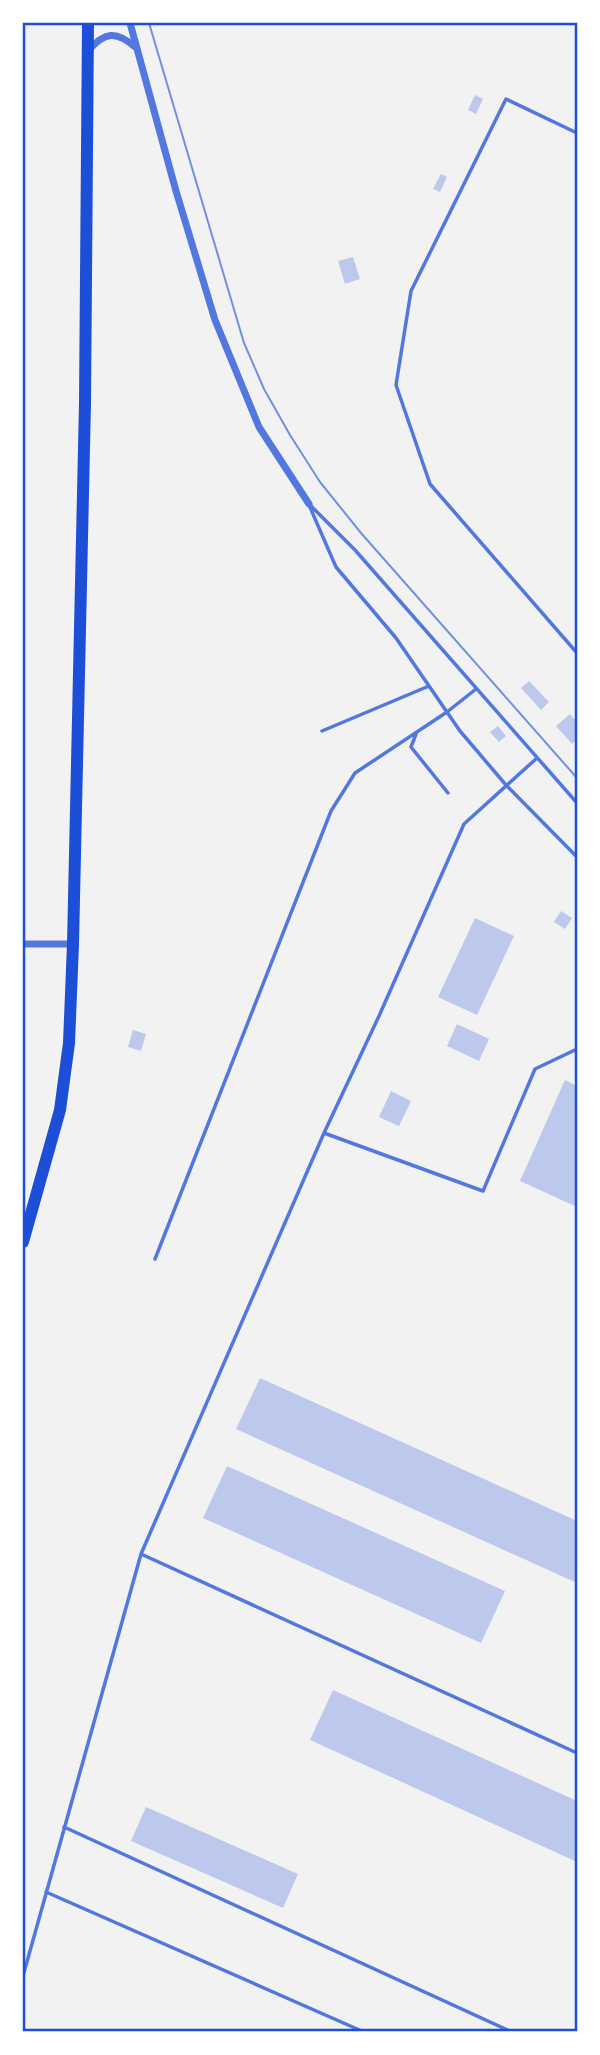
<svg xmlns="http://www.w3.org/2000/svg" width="600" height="2055" viewBox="0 0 600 2055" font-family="Overpass,sans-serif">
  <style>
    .building { fill: #bdc9ec }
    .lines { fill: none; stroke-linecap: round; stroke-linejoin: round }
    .service { stroke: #5277de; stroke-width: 3.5 }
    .minor { stroke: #5277de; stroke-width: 7 }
    .primary { stroke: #1d4ed8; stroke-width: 12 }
    .tram { stroke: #7290e2; stroke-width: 2 }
    .neatline { fill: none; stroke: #1d4ed8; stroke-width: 2.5 }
  </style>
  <rect width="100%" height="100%" fill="#f2f2f2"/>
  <path class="building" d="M475,95L483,99L476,114L468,110Z
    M441,174L447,177L440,192L433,189Z
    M353,257L360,279L345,284L338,261Z
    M529,681L549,702L541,710L521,688Z
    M570,714L574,719L577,716V739L572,744L556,726Z
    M498,726L506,736L499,742L490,732Z
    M561,911L572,918L565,929L554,922Z
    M475,918L514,936L477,1015L438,997Z
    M457,1024L489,1039L479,1061L447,1046Z
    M133,1030L146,1034L141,1051L128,1047Z
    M565,1080L577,1086V1207L520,1181Z
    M391,1091L411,1101L399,1126L379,1117Z
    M260,1378L577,1521V1583L236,1429Z
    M227,1466L505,1591L481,1643L203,1518Z
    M333,1690L577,1801V1862L310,1740Z
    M146,1807L298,1874L283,1908L131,1841Z"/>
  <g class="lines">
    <path class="service" d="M577,133L506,99L411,291L396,385L430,484L577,653
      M309,505L336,567L396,638L460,731L506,785L577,857
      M310,505L355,550L577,803
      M322,731L429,686
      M416,734L411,747L448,793
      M324,1133L483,1191L535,1069L577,1049
      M155,1259L331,811L355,773L447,712L476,689
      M141,1554L577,1753
      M64,1827L512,2032
      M46,1892L364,2032
      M23,1976L141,1554L324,1133L379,1016L464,824L537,758"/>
    <path class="minor" d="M130,23L176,191L215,320L259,427L309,504
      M88,51C104,32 116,30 135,47
      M23,944H73"/>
    <path class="primary" d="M23,1242L60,1110L69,1043L73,944L85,403L88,23"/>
    <path class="tram" d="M149,23L244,343L264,389L290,435L320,482L361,533L577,778"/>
  </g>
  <rect width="600" height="2055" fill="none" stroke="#ffffff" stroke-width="49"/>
  <rect x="24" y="24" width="552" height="2006" class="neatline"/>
</svg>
